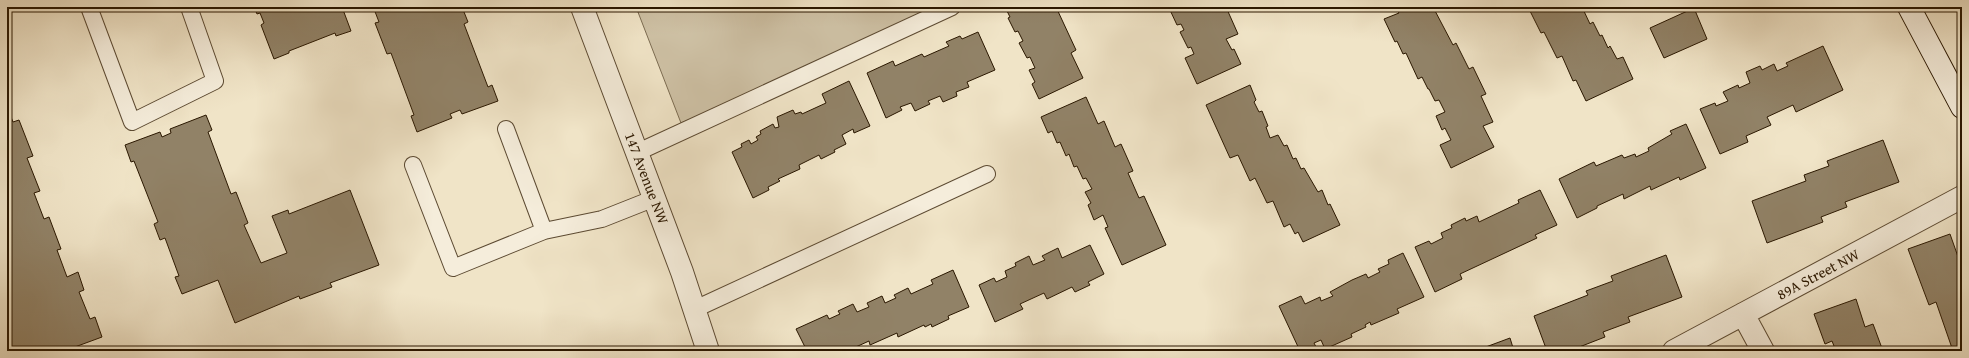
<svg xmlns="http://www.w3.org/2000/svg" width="1969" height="358" viewBox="0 0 1969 358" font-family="'Gentium Book Plus',serif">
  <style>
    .green { fill: #cec1a5; stroke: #7c6c52 }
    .building { fill: #918267; stroke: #2a1700 }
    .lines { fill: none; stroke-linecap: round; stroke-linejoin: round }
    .lane-casing { stroke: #5c4a32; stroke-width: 18 }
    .street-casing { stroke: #5c4a32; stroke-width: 24 }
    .secondary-casing { stroke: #2a1700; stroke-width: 24 }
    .lane { stroke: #f5eddb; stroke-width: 16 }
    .street { stroke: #f5eddb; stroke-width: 22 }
    .secondary { stroke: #f5eddb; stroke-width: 22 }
    .labels { text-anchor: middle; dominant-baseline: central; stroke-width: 3; stroke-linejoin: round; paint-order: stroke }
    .street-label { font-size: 15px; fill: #2a1700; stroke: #f5eddb }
  </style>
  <rect width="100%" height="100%" fill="#f0e4c7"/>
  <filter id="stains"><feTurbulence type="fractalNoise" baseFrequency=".005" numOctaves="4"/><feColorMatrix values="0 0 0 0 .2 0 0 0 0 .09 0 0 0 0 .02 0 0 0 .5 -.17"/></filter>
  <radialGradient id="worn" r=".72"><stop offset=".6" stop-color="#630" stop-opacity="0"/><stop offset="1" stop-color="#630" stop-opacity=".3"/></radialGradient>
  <path class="green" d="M636,7H962L681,123Z"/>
  <path class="building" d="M254,7H342L351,31L336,36L335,33L289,51V53L274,59L261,25L264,23L260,13L257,14Z
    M371,7H462L468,22L464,24L488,87L492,85L498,101L462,114L460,110L450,114L452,118L417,132L411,116L414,115L391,53L387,54L375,23L379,22L374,9H372Z
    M1005,7H1056L1076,50L1071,53L1083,78L1039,99L1032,84L1035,82L1029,70L1035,68L1030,57L1027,58L1019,43L1023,41L1018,31L1015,32L1008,18L1010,17Z
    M1175,7H1226L1238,34L1226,39L1232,50L1234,49L1241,64L1197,84L1185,58L1194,54L1191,47L1188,48L1180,32L1184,30L1181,24L1177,25L1170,10Z
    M1399,7H1433L1453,45L1456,43L1469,69L1473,67L1486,94L1481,96L1493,122L1483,126L1494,147L1451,168L1440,145L1451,140L1445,128L1442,130L1436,116L1445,112L1439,100L1435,101L1429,89H1428L1422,77L1418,79L1406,53L1403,54L1397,41L1395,42L1384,19L1399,13L1396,8Z
    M1528,7H1582L1590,24L1593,22L1600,36L1602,35L1608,48L1610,46L1617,59L1623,57L1633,79L1586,101L1576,80L1573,81L1562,56L1557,58L1544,32L1541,33Z
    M1694,8L1707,39L1664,58L1650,28Z
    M978,32L995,70L967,82L969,87L956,92L957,96L943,102L940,96L928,101L930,104L915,111L911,103L900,107L902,110L886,118L867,73L893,61L895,66L922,54L924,57L949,46L946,42L960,36L962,39Z
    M1823,46L1843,90L1796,112L1793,105L1767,117L1771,125L1746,136L1748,142L1720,154L1700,109L1715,103L1716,106L1728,101L1723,92L1738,85L1739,88L1750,83L1746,72L1760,66L1762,70L1774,64L1777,71L1788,66L1786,63Z
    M849,81L870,126L854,133L853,129L842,135L846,144L834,150L835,152L821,159L819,155L799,165L800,169L778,179L780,181L768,187L769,190L753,198L732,152L742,147L741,144L749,140L751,144L758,140L756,137L761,134L760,131L773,124L775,128L779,127L777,117L793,110L795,114L801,112L802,114L826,103L822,94Z
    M1250,85L1256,100L1254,102L1259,112L1262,111L1268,126L1266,127L1270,138L1278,135L1284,146L1287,145L1293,159L1296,158L1301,169L1304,168L1318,192L1322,190L1328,205L1330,204L1340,225L1303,242L1298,232L1295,234L1290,224L1284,227L1273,201L1267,203L1255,178L1250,181L1238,155L1230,158L1206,105Z
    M1086,97L1098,124L1104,121L1115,147L1121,144L1133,171L1128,173L1139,198L1144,196L1166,245L1122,265L1105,228L1108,227L1103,215L1094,220L1088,205L1091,203L1085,192L1092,189L1086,178L1083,179L1077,166L1074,167L1069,154L1066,156L1060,142L1057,143L1052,131L1048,133L1041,117Z
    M7,107L13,122L19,120L33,156L27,158L40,191L34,193L44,219L49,217L61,249L57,250L67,277L78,272L84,290L79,292L90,319L95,317L102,337L64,351L7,350L12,348L7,335Z
    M206,115L212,130L208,132L231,194L236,192L248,223L244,225L261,263L287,253L272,216L288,210L289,214L350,190L379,265L330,283L332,287L300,299L299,296L235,323L218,280L182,294L175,277L179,276L165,238L160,240L154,224L158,222L134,161L131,162L125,145L160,132L162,137L171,133L170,129Z
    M1686,124L1706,168L1680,180L1679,177L1651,190L1650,186L1624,199L1623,194L1597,206V208L1577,218L1559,179L1594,162L1596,166L1622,155L1624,158L1635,154L1636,157L1649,151L1648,148L1672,134L1670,131Z
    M1883,140L1899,182L1845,202L1847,207L1821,217L1823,222L1767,243L1752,201L1806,181L1804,175L1829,166L1827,161Z
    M1540,190L1557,225L1535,235L1537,238L1460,274L1462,279L1435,292L1415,247L1429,241L1431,244L1443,238L1441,233L1452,228L1451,225L1465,218L1466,221L1477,216L1479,222L1519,203L1518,200Z
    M1950,234L1962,268V351H1953L1936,302L1929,305L1908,249Z
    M1090,245L1104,274L1088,282L1090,285L1075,292L1072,287L1047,299L1044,293L1020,304L1023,309L995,322L979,285L994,278L996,282L1007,277L1005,271L1016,266L1015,263L1029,256L1033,265L1045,260L1042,256L1058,248L1062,258Z
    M1403,253L1424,297L1397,309L1399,313L1371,325L1370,322L1365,325L1366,327L1351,334L1352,337L1325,349L1321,340L1314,343L1316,347L1308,351H1300L1279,306L1301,296L1305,304L1320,297L1321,301L1333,296L1330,292L1352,280L1366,274L1368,278L1380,272L1378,269L1389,264L1388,260Z
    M1666,255L1682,297L1628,317L1630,322L1603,332L1605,337L1569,351H1547L1534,316L1588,295L1586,291L1613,281L1611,276Z
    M953,270L969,307L948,316L949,319L932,327L931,324L925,327L924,325L898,337L897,333L870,345L869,341L847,351H842L841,347L832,351L826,349L807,351L796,329L827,315L829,319L840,314L838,311L853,304L857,312L869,307L867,303L882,296L885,303L896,298L894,295L908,288L911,294L933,284L931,280Z
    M1856,299L1865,327L1873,324L1883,351H1836L1832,341L1825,344L1814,314Z
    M1510,338L1514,351H1475Z"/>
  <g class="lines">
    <defs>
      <path id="lane" d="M89,7L132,122L215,81L189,7
        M506,129L544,231
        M638,152L952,7
        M413,165L453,268L544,231L602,219L655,198
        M695,309L987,174"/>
      <path id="street" d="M582,7L682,272L708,351
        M1743,314L1763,351
        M1674,351L1962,197"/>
      <path id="secondary" d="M1909,7L1962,107"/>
    </defs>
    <use href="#lane" class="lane-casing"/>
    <use href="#street" class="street-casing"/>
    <use href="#secondary" class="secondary-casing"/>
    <use href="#lane" class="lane"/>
    <use href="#street" class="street"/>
    <use href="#secondary" class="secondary"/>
  </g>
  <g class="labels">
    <g class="street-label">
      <text transform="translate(647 178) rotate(69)">147 Avenue NW</text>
      <text transform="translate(1818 274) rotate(-28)">89A Street NW</text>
    </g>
  </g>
  <rect width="1969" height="358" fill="none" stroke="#f0e4c7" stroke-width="24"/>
  <rect x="8" y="8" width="1953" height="342" fill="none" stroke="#2a1700" stroke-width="2"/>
  <rect x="12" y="12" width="1945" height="334" fill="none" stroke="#2a1700"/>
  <rect width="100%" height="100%" filter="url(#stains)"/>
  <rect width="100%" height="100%" fill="url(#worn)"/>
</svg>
